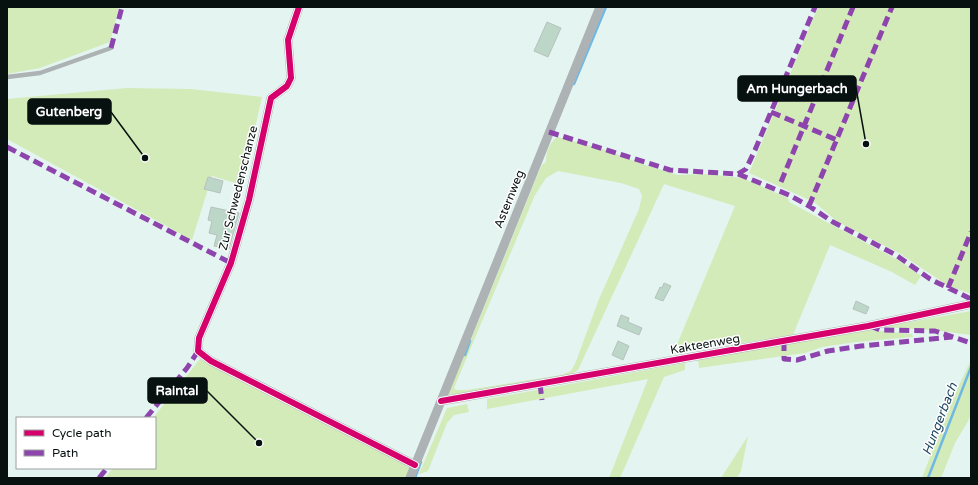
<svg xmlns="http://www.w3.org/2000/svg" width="978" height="485" viewBox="0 0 978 485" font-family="'Varela Round',sans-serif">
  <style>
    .green { fill: #d2ebb9; fill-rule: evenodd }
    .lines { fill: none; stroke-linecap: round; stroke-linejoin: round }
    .stream { stroke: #6fb8e4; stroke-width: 2.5 }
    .building { fill: #bcd6c8; stroke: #b7c2be }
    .service { stroke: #adb3b4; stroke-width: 4.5 }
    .minor { stroke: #adb3b4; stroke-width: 9 }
    .quiet { stroke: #8e44ad; stroke-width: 5; stroke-dasharray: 10 5; stroke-linecap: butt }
    .cycleway-casing { stroke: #fff; stroke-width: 8 }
    .cycleway { stroke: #d6006c; stroke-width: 6 }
    .labels { text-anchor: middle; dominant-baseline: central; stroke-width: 3; stroke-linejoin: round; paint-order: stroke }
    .street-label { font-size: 12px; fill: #07110f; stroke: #fff }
    .water-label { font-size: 13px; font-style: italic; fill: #1e4560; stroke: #fff }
    .leader { fill: none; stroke: #07110f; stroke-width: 1.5 }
    .callout-dot { fill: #07110f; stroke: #fff; stroke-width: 1.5 }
    .callout { fill: #07110f; stroke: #07110f; stroke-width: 1.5 }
    .callout-label { font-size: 13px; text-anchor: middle; font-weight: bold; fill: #fff }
  </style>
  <rect width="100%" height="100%" fill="#e4f4f1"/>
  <path class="green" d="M7,7H119L110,42L40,68L7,74Z
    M818,7H971V294L947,285L899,253L838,222L814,202L749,173Z
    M127,88L191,89L262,97L242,185L212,176L192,240L7,139V99Z
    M557,137L603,149L645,165L678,175L707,174L742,178L788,198L789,202L900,261L921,276L915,285L892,272L830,245L793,335L673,354L735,206L664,184L578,370L570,375L449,395L448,392L466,352L537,176L542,165L546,162C546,151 549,144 557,137ZM558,171L621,183L639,189L642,196L639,209L599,299L575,364L571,371L561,375L467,390H456L454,388L535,195L546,178Z
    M971,311V335L932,330L882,327Z
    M870,330L912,334L913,337L856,342L822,347L805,353L699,368L698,359Z
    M200,359L410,467L406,478H105L113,468H155V418H153Z
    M971,360V416L955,443L941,478H922L952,400Z
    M685,363V370L664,377L620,478H609L648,379L487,409V399Z
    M467,404L469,412L454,415L447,423L428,471L419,474L447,408Z
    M748,436L741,471L737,478H721Z"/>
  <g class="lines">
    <path class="stream" d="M574,84L606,7
      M465,355L470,341
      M415,478L421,462
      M928,478L971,367"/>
  </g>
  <path class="building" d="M547,22L561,28L548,57L534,51Z
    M208,177L223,181L220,193L204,189Z
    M211,207L239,213L229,249L214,246L217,235L209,233L212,221L208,220Z
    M664,283L671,286L663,301L655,298L660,287L662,288Z
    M856,301L869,307L866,314L853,309Z
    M621,315L629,318L628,322L642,328L639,335L617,326Z
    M618,341L629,346L623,360L612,355Z"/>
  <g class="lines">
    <path class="service" d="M7,77L40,73L111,48"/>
    <path class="minor" d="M299,7L288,40L291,78L287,86L271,98L249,200L231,263L199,338L198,351L211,361L415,465
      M441,401L868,326L971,304
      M410,478L600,7"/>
    <path class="quiet" d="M111,48L122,7
      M771,112L837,140
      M549,132L670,170L738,174L746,169L755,150L815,7
      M7,147L231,263
      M738,174L789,195L809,206L833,222L896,255L930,279L971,299
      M781,182L853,7
      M809,206L892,7
      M948,288L971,232
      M870,326L880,330L935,331L971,343
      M784,341V359L797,360L828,351L861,346L952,337
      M540,384L542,400
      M146,418L187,368L198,351
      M99,478L107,468"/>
    <defs>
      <path id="cycleway" d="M299,7L288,40L291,78L287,86L271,98L249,200L231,263L199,338L198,351L211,361L415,465
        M441,401L868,326L971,304"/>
    </defs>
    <use href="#cycleway" class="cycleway-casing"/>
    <use href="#cycleway" class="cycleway"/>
  </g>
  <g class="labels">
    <g class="street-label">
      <text transform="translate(238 188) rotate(-76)">Zur Schwedenschanze</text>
      <text transform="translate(509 199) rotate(-68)">Asternweg</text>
      <text transform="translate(705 344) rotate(-10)">Kakteenweg</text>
    </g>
    <g class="water-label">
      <text transform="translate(940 419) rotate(-69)">Hungerbach</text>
    </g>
  </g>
  <path class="leader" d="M866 144L856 88M145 158L111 112M259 443L207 391"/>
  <g class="callout-dot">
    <circle cx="866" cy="144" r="4"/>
    <circle cx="145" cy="158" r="4"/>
    <circle cx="259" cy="443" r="4"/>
  </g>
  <g class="callout">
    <rect x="738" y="76" width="118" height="25" rx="4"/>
    <rect x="28" y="99" width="83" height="25" rx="4"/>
    <rect x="148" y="378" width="59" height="25" rx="4"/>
  </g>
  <g class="callout-label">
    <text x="797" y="93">Am Hungerbach</text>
    <text x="69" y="116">Gutenberg</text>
    <text x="177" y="395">Raintal</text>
  </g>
  <rect width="978" height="485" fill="none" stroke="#07110f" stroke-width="16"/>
  <rect x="16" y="417" width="140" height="52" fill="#ffffff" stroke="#9ca09f"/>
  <rect x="24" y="430" width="20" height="6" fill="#d6006c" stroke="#9ca09f"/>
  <text x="52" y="437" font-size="12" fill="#07110f">Cycle path</text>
  <rect x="24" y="450" width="20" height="6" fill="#8e44ad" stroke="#9ca09f"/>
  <text x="52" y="457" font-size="12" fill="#07110f">Path</text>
</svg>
